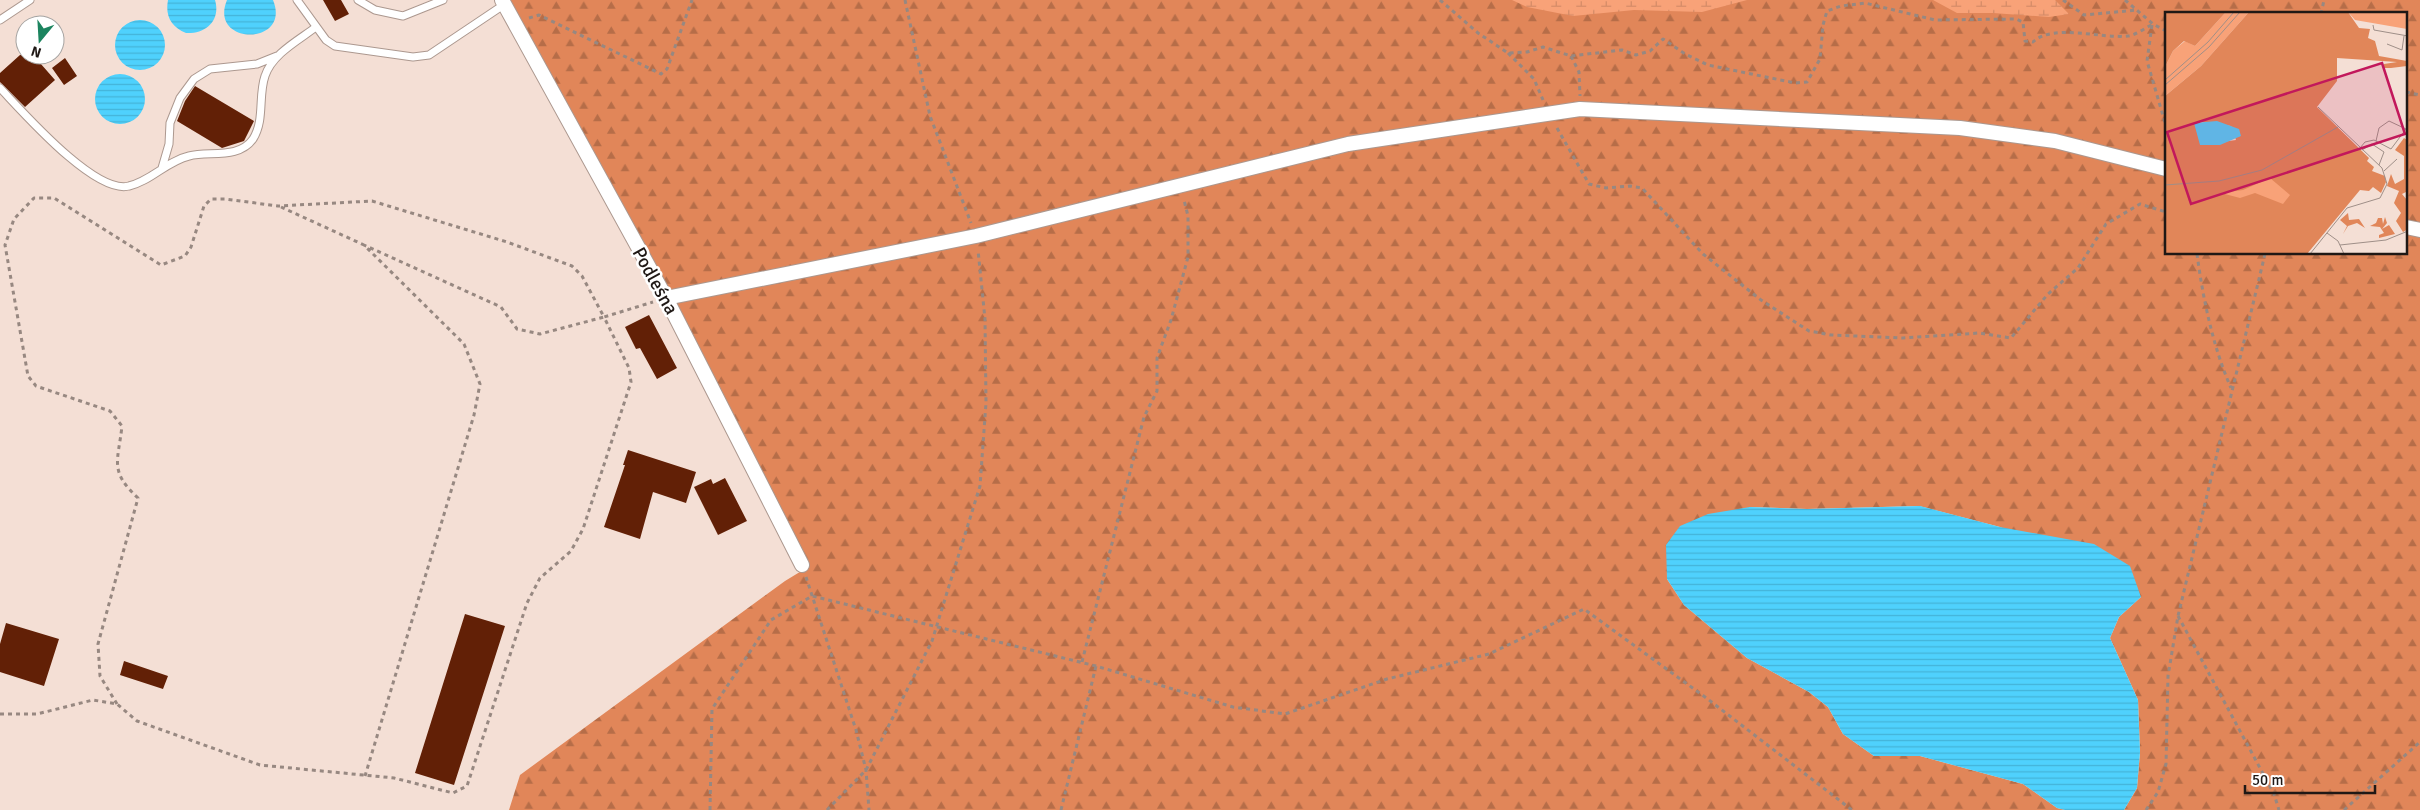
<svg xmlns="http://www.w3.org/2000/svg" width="2420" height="810" viewBox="0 0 2420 810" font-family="Signika,sans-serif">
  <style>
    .forest { fill: url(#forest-firs); fill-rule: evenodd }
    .wetland { fill: url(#wetland-marsh) }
    .water { fill: url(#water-rules) }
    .building { fill: #622006 }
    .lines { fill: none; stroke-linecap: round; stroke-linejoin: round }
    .service-casing { stroke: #ac988f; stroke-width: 9 }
    .minor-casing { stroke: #ac988f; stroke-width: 16 }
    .path { stroke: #978881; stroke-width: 3; stroke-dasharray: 4 4; stroke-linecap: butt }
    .service { stroke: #fff; stroke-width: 7 }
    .minor { stroke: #fff; stroke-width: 14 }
    .labels { text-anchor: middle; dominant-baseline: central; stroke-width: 5; stroke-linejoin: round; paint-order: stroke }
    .street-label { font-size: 19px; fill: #1f1815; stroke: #fff }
    .inset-road { fill: none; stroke: #9f8f88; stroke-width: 1 }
    .view { fill: #c2185b; fill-opacity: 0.15; stroke: #c2185b; stroke-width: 2.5 }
    .inset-edge { fill: none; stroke: #1f1815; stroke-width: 2.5 }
  </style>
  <defs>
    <pattern id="forest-firs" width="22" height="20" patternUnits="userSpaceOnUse" patternTransform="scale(1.25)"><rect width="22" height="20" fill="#e18659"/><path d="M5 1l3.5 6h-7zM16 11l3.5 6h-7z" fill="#b66d48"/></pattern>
    <pattern id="wetland-marsh" width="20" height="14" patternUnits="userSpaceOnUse" patternTransform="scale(1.25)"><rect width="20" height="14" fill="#f8a278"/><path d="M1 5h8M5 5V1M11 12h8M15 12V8" fill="none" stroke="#d48b67"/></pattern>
    <pattern id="water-rules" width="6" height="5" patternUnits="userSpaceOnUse" patternTransform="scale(1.25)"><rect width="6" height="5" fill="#4fd1fd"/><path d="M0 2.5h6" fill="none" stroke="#44b3d8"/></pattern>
  </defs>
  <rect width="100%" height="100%" fill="#f4dfd5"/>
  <path class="forest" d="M509,0H2420V810H2124L2137,788L2140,752L2138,700L2110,638L2119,617L2141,597L2000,527L1919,506L1807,509L1750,507L1667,579L1684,605L1747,658L1809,692L1828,707L1843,734L1874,756H1920L2023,784L2057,808L2065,810H509L520,775L785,581L808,567L650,254ZM2166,14H2406V254H2166Z"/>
  <path class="wetland" d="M1512,0H1747L1702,12L1634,10L1573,16L1527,7Z
    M1933,0H2055L2069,14L2049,17L1993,13H1957Z"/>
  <path class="water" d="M168,0H215C221,20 206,34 186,33C171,27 165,16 168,0Z
    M227,0H273C292,46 208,46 227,0Z
    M115 45a25 25 0 1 1 50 0a25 25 0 1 1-50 0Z
    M95 99a25 25 0 1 1 50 0a25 25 0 1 1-50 0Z
    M1920,506L2000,527L2094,544L2130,566L2141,597L2119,617L2110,638L2138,700L2140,752L2137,788L2124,810H2065L2057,808L2023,784L1920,756H1874L1843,734L1828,707L1809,692L1747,658L1684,605L1667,579L1666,545L1680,526L1708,514L1750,507L1807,509Z"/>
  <path class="building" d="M323,0H341L349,14L335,21Z
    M20,55H33L55,80L25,107L0,82V73Z
    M65,58L77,76L64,85L52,68Z
    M195,86L254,121L244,141L222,148L177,121L185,101Z
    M649,315L677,368L657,379L640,348L636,349L625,327Z
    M628,450L696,472L686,503L653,492L640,539L604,527L625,465H623Z
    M725,478L747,521L718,535L694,487L711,479L713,484Z
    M465,614L505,626L454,785L415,773Z
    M6,623L59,639L44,686L0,672V644Z
    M124,661L168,676L163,689L120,675Z"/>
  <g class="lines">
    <defs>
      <path id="service" d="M297,0L326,40L335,46L413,57L429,55L505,4
        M358,0L375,10L403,16L443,0
        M0,20L30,0
        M0,88C22,111 95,195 129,186C151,181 167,161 189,156C210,151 239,159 253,139C265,120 258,96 265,76C272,54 299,40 316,27
        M162,168L169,144L170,123L180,98L194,79L210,69L257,64L277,56"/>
      <path id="minor" d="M502,0L666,298L802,565
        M2406,227L2420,230
        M666,298L976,236L1348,144L1580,109L1960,128L2055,141L2166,169"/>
    </defs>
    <use href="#service" class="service-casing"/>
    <use href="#minor" class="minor-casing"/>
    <path class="path" d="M905,0L930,116L971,223
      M1440,0L1478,33L1508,53L1527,52L1543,47L1571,56L1622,50L1636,55L1650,51L1663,39L1685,54L1708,65L1795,83L1807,82L1820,59L1823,25L1827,11L1841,6L1865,3L1935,20L2016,19L2023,22L2025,41L2033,42C2053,23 2101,39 2128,36C2136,35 2145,28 2153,24
      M2063,0L2084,15L2137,10
      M2125,0L2153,24L2166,31
      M2321,14L2324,0
      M529,18L539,15L661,74L667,69L692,0
      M2152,25L2147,61L2166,126
      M1508,53L1534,79L1543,100
      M1571,56L1579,72L1580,96
      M2406,92L2420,95
      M1557,128L1589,184L1606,188L1630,186L1642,188L1703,254L1761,300L1809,331L1831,335L1903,338L1979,333L2011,338L2048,294L2078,268L2106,224L2140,204L2166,212
      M281,207L364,245L464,344L480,384L474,415L365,776
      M2197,254C2203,299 2213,347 2231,388
      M806,577L856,730L866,770L869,810
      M2178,616L2274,794L2279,810
      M1082,662L1144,417L1157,391V358L1171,320L1188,257V216L1184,200
      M117,704L100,676L98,644L138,498C109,471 118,462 122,426L110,411L36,386L28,376L5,245L14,219L34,198H54L161,265L185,256L191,247L204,206L211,199H225L278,206L372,201L507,242L572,266L582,276L604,317L540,334L517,329L501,307L364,245
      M0,714H37L93,700L117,704L137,721L260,765L394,778L453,793L467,786L527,603L540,578L571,551L583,529L631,382L629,368L604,317L653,302
      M710,810L712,709L771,620L812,596L1096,666L1233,707L1285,714L1387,679L1489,654L1584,609L1705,697L1852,810
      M827,810L866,770L932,641L980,486L986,403L985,319L978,250
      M1061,810L1096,666
      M2146,810L2158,792L2166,764L2168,676L2178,616L2265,254
      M2344,810L2420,742"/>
    <use href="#service" class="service"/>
    <use href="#minor" class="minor"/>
  </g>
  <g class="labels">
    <g class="street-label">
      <text transform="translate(655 281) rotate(61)">Podleśna</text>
    </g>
  </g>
  <g transform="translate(2165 12)">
    <rect width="242" height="242" fill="#f4dfd5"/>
    <path d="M61,0H84L36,54L0,84V55L8,39L20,29L30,34ZM183,0H242V17L190,8Z" fill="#f8a278"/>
    <path d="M0,0H61L30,34L19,29L8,39L0,55ZM84,0H183L194,16L205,17L203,26L210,29L214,44L242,49V54L226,56H219V52L232,50L172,46V69L152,95L204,146L202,149L209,155L207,159L220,164L221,170L216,181L208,175L204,179L195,178L142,242H0V84L36,54ZM35,110L66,114L71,128L35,133ZM239,126L242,128V183L241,180L237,182L242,188L243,217L238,220L231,209L236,201L229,191L234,179L222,174L226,162L230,172L239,167V144L230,138ZM183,201L184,208L194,207L200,216L192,211L183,214L178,222L182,214L175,208ZM220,205L222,211L217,217L224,213L230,222L214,226V223L219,221L215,215L205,214L211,211L213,206H217L218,212Z" fill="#e18659" fill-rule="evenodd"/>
    <path d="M105,166L125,183L118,192L90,181L75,186L56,181L78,178Z" fill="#f8a278"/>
    <path d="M52,109L74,117L76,124L55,133H35L29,111Z" fill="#4fd1fd"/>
    <path class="inset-road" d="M208,13L209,18L243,24M222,32L237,38L239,24M0,68L43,30L69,0M0,73L44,35L75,0M195,136L200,130L209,128L226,137L241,117L224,109L214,116L211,129M197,138L207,132L219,140L214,153M219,159L232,147M0,173L54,169L97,158L173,115M162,221L173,229L179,242M175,233L221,228L243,219M145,242L182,196L215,186L222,172L217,156L153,95"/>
    <path class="view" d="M217,51L240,122L26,192L2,120Z"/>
    <rect width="242" height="242" class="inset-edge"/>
  </g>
  <g transform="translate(40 40) rotate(198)"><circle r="24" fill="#ffffff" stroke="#a5a3a1"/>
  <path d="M0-4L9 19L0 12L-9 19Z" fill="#1c845f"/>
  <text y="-8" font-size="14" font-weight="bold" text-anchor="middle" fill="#1f1815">N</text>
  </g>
  <path d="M2245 785v8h130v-8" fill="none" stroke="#1f1815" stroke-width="2.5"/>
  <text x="2252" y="785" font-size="15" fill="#1f1815" stroke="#ffffff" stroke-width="4" paint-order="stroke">50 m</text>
</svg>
